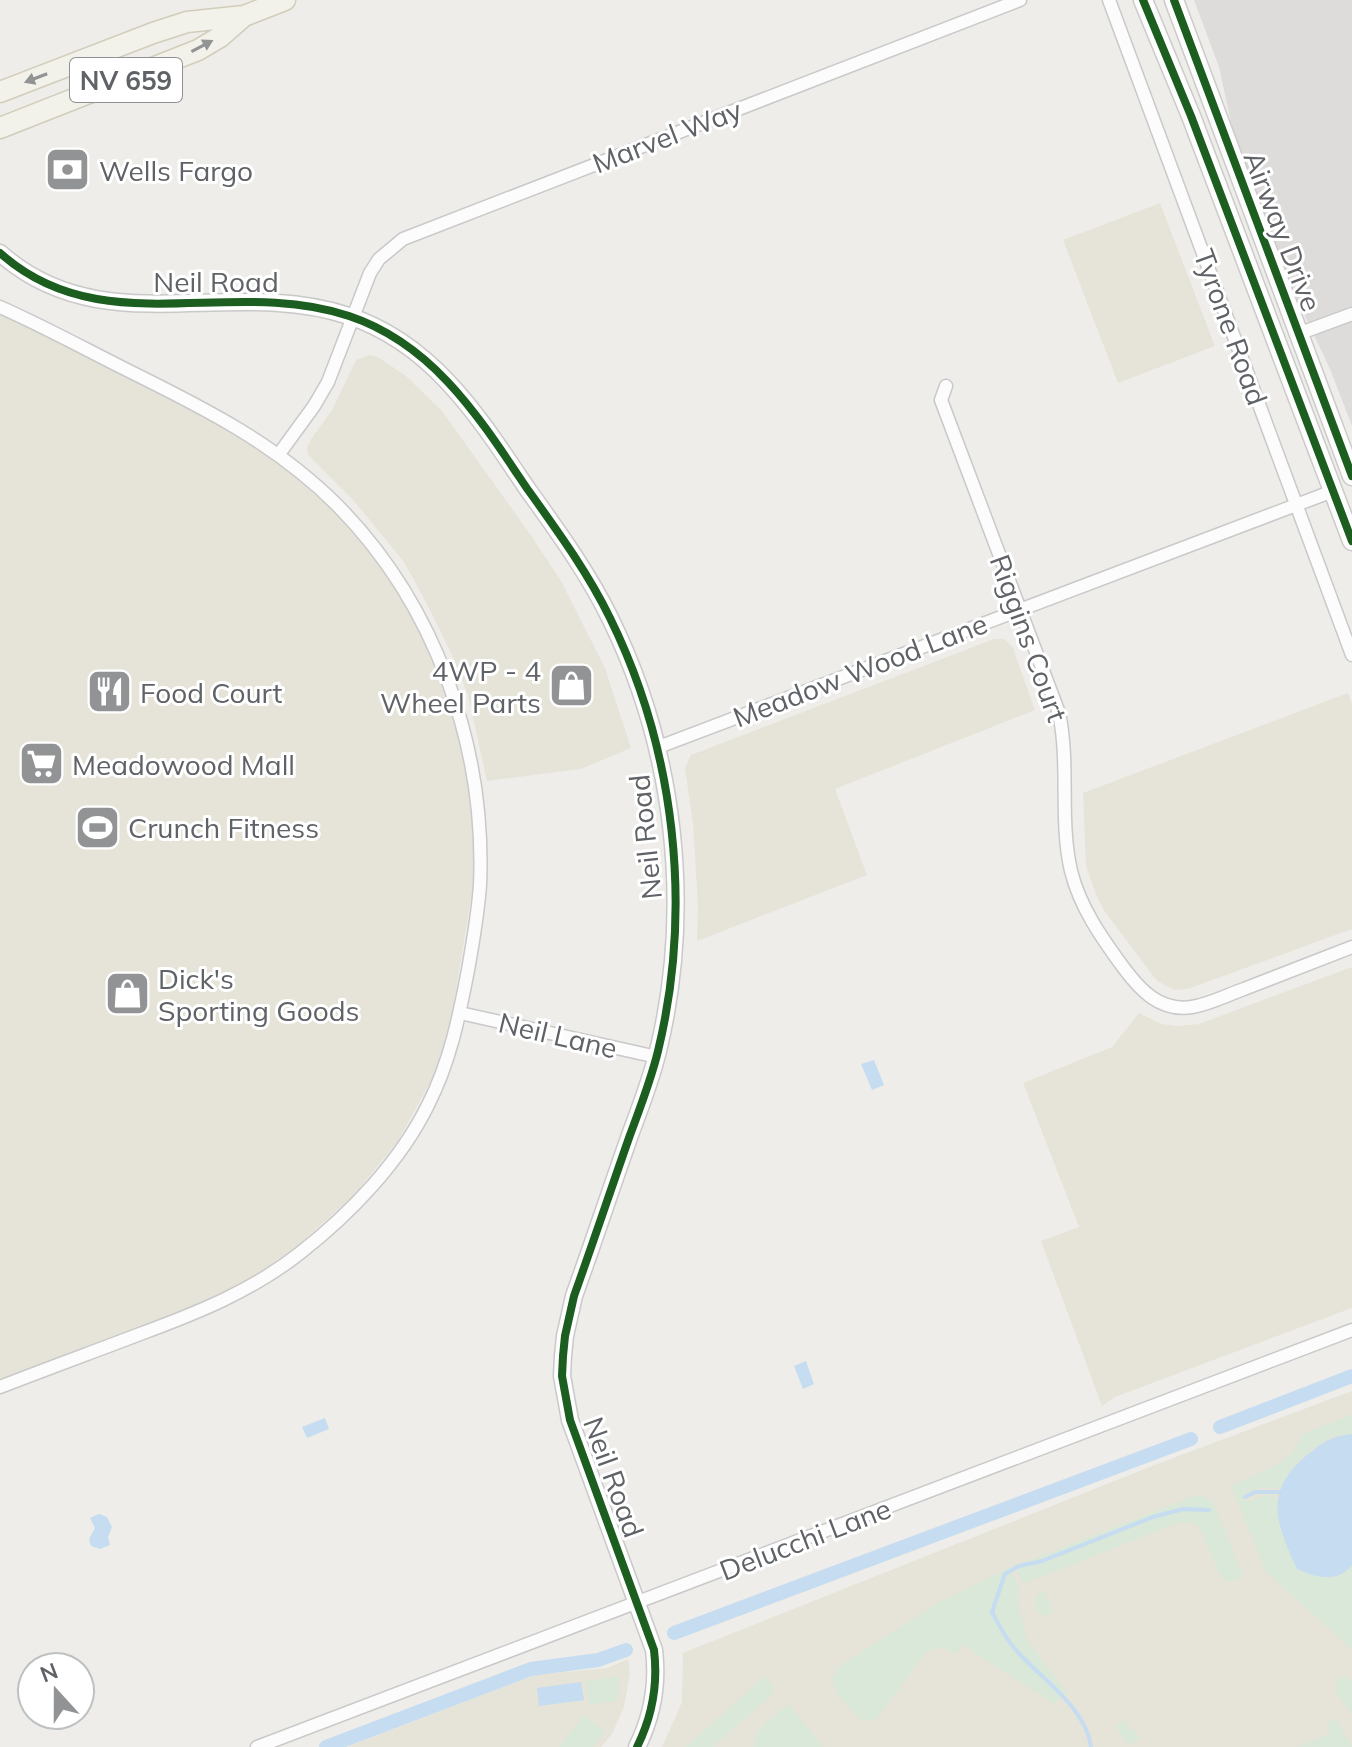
<svg xmlns="http://www.w3.org/2000/svg" width="1352" height="1747" viewBox="0 0 1352 1747" font-family="Mulish,sans-serif">
  <style>
    .commercial { fill: #e6e4d8 }
    .industrial { fill: #dddcda }
    .green { fill: #d9e8d8 }
    .water { fill: #c5dcf1 }
    .lines { fill: none; stroke-linecap: round; stroke-linejoin: round }
    .stream { stroke: #c5dcf1; stroke-width: 4 }
    .canal { stroke: #c5dcf1; stroke-width: 14 }
    .minor-casing { stroke: #c9c9c9; stroke-width: 15 }
    .tertiary-casing { stroke: #c9c9c9; stroke-width: 19 }
    .secondary-casing { stroke: #cbcbca; stroke-width: 21 }
    .primary-casing { stroke: #d2cdbb; stroke-width: 23 }
    .minor { stroke: #fcfcfc; stroke-width: 12 }
    .tertiary { stroke: #fcfcfc; stroke-width: 16 }
    .secondary { stroke: #fcfcfc; stroke-width: 18 }
    .primary { stroke: #f2f1ea; stroke-width: 20 }
    .cycleway-casing { stroke: #fff; stroke-width: 13 }
    .cycleway { stroke: #1b5e20; stroke-width: 8 }
    .oneway { fill: #929494 }
    .labels { text-anchor: middle; dominant-baseline: central; stroke-width: 6; stroke-linejoin: round; paint-order: stroke }
    .shield { fill: #fff; stroke: #8f9194; stroke-width: 2 }
    .shield-label { font-size: 26px; font-weight: bold; fill: #5f6266 }
    .street-label { font-size: 28px; fill: #5f6266; stroke: #fff }
    .poi-label { font-size: 28px; fill: #5f6266; stroke: #fff; text-anchor: start }
  </style>
  <rect width="100%" height="100%" fill="#eeede9"/>
  <path class="commercial" d="M1160,203L1215,346L1118,383L1063,240Z
    M0,312L205,412L272,457L339,516L371,549L401,597L429,649L450,704L466,770L473,828V886L450,1026L434,1075L398,1141L352,1197L298,1245L242,1285L181,1314L0,1382Z
    M370,355L378,357L406,376L442,411L530,534L561,581L605,668L631,748L581,769L487,781L468,695L452,655L427,604L404,562L354,501L308,455L307,448L311,439L332,410L356,360Z
    M994,639H1005L1013,648L1035,710L835,789L867,875L697,941L698,906L693,824L685,768L691,755Z
    M1348,693L1352,704V929L1188,989L1175,990L1157,981L1103,909L1096,894L1086,866L1083,793Z
    M1352,967V1308L1115,1397L1102,1406L1041,1241L1079,1227L1023,1083L1112,1047L1139,1013L1161,1024L1178,1026L1199,1024Z
    M1352,1391V1747H662L682,1702L683,1653L1157,1464Z
    M628,1659L630,1674L624,1707L612,1734L601,1747H347L535,1675L607,1668Z"/>
  <path class="industrial" d="M1194,0H1352V426L1330,369L1295,295L1233,131L1219,67Z"/>
  <path class="green" d="M1352,1415V1434C1344,1435 1333,1435 1326,1440C1309,1450 1288,1469 1281,1488H1257L1243,1495L1246,1502L1268,1494L1277,1499L1282,1536L1347,1572L1352,1565V1649L1266,1572L1232,1488L1234,1484L1272,1468L1291,1454L1304,1433Z
    M1197,1495L1204,1496L1213,1502L1243,1576L1232,1581H1226L1221,1578L1200,1528L1192,1522L1175,1524L1023,1584L1015,1566Z
    M1010,1567L1019,1590L1017,1600L1027,1640L1067,1693L1054,1704L963,1645L956,1654C943,1648 937,1645 925,1653L876,1720H861L837,1694L832,1679L840,1666L939,1602Z
    M1044,1590L1053,1612L1043,1616L1037,1611L1035,1597Z
    M1346,1675L1352,1681V1715L1335,1691L1338,1678Z
    M620,1676L617,1701L589,1705L586,1681Z
    M765,1676L774,1688L771,1691L773,1694L712,1747H686Z
    M789,1704L823,1747H754C753,1727 775,1716 789,1704Z
    M584,1715L605,1731L593,1747H559Z
    M1334,1719L1338,1721L1352,1747H1297L1330,1734L1327,1723Z
    M1125,1721L1130,1731L1135,1729L1139,1739L1131,1744L1126,1742L1117,1728L1119,1723Z"/>
  <path class="water" d="M874,1060L884,1085L872,1090L861,1064Z
    M806,1361L814,1384L803,1389L794,1366Z
    M325,1418L329,1429L307,1438L302,1427Z
    M1352,1434V1565C1337,1584 1315,1577 1297,1569C1276,1523 1263,1492 1307,1455C1325,1441 1329,1437 1352,1434Z
    M99,1514L107,1517L112,1527L108,1537L110,1545L100,1549L91,1546L89,1539L95,1528L90,1518Z
    M581,1682L584,1700L539,1706L537,1688Z"/>
  <g class="lines">
    <path class="stream" d="M1245,1497L1255,1492H1280
      M1091,1747C1087,1708 1039,1677 1015,1649C1005,1638 999,1625 992,1612L1005,1574L1019,1566L1042,1561L1153,1517L1183,1509L1209,1510"/>
    <path class="canal" d="M1220,1427L1352,1376
      M674,1633L1191,1439
      M326,1747L531,1669L598,1660L626,1650"/>
    <defs>
      <path id="minor" d="M1109,0L1352,655
        M0,307C43,326 85,349 127,370C204,408 276,444 337,505C435,604 486,746 480,885C478,913 473,942 468,970C459,1017 450,1062 428,1105C400,1162 350,1214 300,1253C252,1291 197,1313 140,1334C93,1352 46,1369 0,1387
        M1298,334L1352,314
        M946,386L941,400L1059,713C1070,765 1059,819 1071,871C1080,907 1101,937 1123,967C1140,990 1160,1012 1192,1007C1210,1004 1227,995 1244,989C1280,975 1316,961 1352,947
        M279,454L314,406L328,382L370,273L379,259L403,239L1020,0
        M656,748L1333,491
        M460,1013L657,1057
        M257,1747L1352,1330"/>
      <path id="tertiary" d="M0,253C102,344 229,276 349,316C433,344 479,417 526,487C556,529 587,571 610,618C675,750 693,907 658,1051C651,1080 640,1108 630,1135C611,1189 593,1243 574,1296L565,1336L563,1356L562,1376L570,1420L654,1650C658,1683 652,1717 637,1747"/>
      <path id="secondary" d="M1143,0L1191,116L1352,541
        M1174,0L1352,476"/>
      <path id="primary" d="M0,92L153,33L187,22L244,16L285,0
        M0,128L198,50L220,37L244,16"/>
    </defs>
    <use href="#minor" class="minor-casing"/>
    <use href="#tertiary" class="tertiary-casing"/>
    <use href="#secondary" class="secondary-casing"/>
    <use href="#primary" class="primary-casing"/>
    <use href="#minor" class="minor"/>
    <use href="#tertiary" class="tertiary"/>
    <use href="#secondary" class="secondary"/>
    <use href="#primary" class="primary"/>
    <defs>
      <path id="cycleway" d="M1143,0L1191,116L1352,541
        M1174,0L1352,476
        M0,253C102,344 229,276 349,316C433,344 479,417 526,487C556,529 587,571 610,618C675,750 693,907 658,1051C651,1080 640,1108 630,1135C611,1189 593,1243 574,1296L565,1336L563,1356L562,1376L570,1420L654,1650C658,1683 652,1717 637,1747"/>
    </defs>
    <use href="#cycleway" class="cycleway-casing"/>
    <use href="#cycleway" class="cycleway"/>
  </g>
  <defs><path id="oneway-solid" d="M-6-.8H1V-3.2L6.5 0L1 3.2V.8H-6Z" transform="scale(2)"/></defs>
  <g class="oneway">
    <use href="#oneway-solid" transform="translate(202 46) rotate(-28)"/>
    <use href="#oneway-solid" transform="translate(36 78) rotate(159)"/>
  </g>
  <defs>
    <symbol id="bank-square" viewBox="-11 -11 22 22"><rect x="-9" y="-9" width="18" height="18" rx="4" fill="#919394" stroke="#fff"/><path d="M-6-4H6V4H-6ZM0-2.3a2.3 2.3 0 1 0 0 4.6a2.3 2.3 0 1 0 0-4.6Z" fill="#fff"/></symbol>
    <symbol id="shop-square" viewBox="-11 -11 22 22"><rect x="-9" y="-9" width="18" height="18" rx="4" fill="#919394" stroke="#fff"/><path d="M-5-2.5h2.3a2.7 3.5 0 0 1 5.4 0H5L5.5 6h-11ZM-1.5-2.5h3a1.5 2.3 0 0 0-3 0Z" fill="#fff"/></symbol>
    <symbol id="restaurant-square" viewBox="-11 -11 22 22"><rect x="-9" y="-9" width="18" height="18" rx="4" fill="#919394" stroke="#fff"/><path d="M-5-6h1v4h1v-4h1v4h1v-4h1v5L-1.5 .5V6h-2V.5L-5-1ZM5-6V6H3V1.5H1.5Q1.5-4 5-6Z" fill="#fff"/></symbol>
    <symbol id="supermarket-square" viewBox="-11 -11 22 22"><rect x="-9" y="-9" width="18" height="18" rx="4" fill="#919394" stroke="#fff"/><path d="M-6-5.5h2.5l.6 2H6L4.5 2H-2.5L-4.4-4H-6ZM-1.5 3.2a1.3 1.3 0 1 0 .1 0ZM3 3.2a1.3 1.3 0 1 0 .1 0Z" fill="#fff"/></symbol>
    <symbol id="stadium-square" viewBox="-11 -11 22 22"><rect x="-9" y="-9" width="18" height="18" rx="4" fill="#919394" stroke="#fff"/><path d="M0-5a6.5 5 0 1 0 0 10a6.5 5 0 1 0 0-10ZM-3.5-1.8h7v3.6h-7Z" fill="#fff"/></symbol>
  </defs>
  <g fill-rule="evenodd">
    <use href="#bank-square" x="42" y="144" width="51" height="51"/>
    <use href="#shop-square" x="546" y="660" width="51" height="51"/>
    <use href="#restaurant-square" x="84" y="666" width="51" height="51"/>
    <use href="#supermarket-square" x="16" y="738" width="51" height="51"/>
    <use href="#stadium-square" x="72" y="802" width="51" height="51"/>
    <use href="#shop-square" x="102" y="968" width="51" height="51"/>
  </g>
  <g class="labels">
    <rect class="shield" x="70" y="58" width="112" height="44" rx="6"/>
    <g class="shield-label">
      <text x="126" y="80">NV 659</text>
    </g>
    <g class="street-label">
      <text transform="translate(667 136) rotate(-21)">Marvel Way</text>
      <text transform="translate(1283 231) rotate(69)">Airway Drive</text>
      <text x="216" y="281">Neil Road</text>
      <text transform="translate(1231 327) rotate(70)">Tyrone Road</text>
      <text transform="translate(1029 638) rotate(70)">Riggins Court</text>
      <text transform="translate(860 670) rotate(-21)">Meadow Wood Lane</text>
      <text transform="translate(645 837) rotate(-96)">Neil Road</text>
      <text transform="translate(558 1035) rotate(13)">Neil Lane</text>
      <text transform="translate(614 1477) rotate(70)">Neil Road</text>
      <text transform="translate(805 1539) rotate(-21)">Delucchi Lane</text>
    </g>
    <g class="poi-label">
      <text x="99" y="170">Wells Fargo</text>
      <text x="541" y="670" text-anchor="end">4WP - 4<tspan x="541" dy="32">Wheel Parts</tspan></text>
      <text x="140" y="692">Food Court</text>
      <text x="72" y="764">Meadowood Mall</text>
      <text x="128" y="827">Crunch Fitness</text>
      <text x="158" y="978">Dick's<tspan x="158" dy="32">Sporting Goods</tspan></text>
    </g>
  </g>
  <g transform="translate(56 1691) rotate(339)"><circle r="38" fill="#ffffff" stroke="#bfc0c2" stroke-width="2"/>
  <path d="M0-6L14 30L0 20L-14 30Z" fill="#919394"/>
  <text y="-12" font-size="22" font-weight="bold" text-anchor="middle" fill="#5f6266">N</text>
  </g>
</svg>
